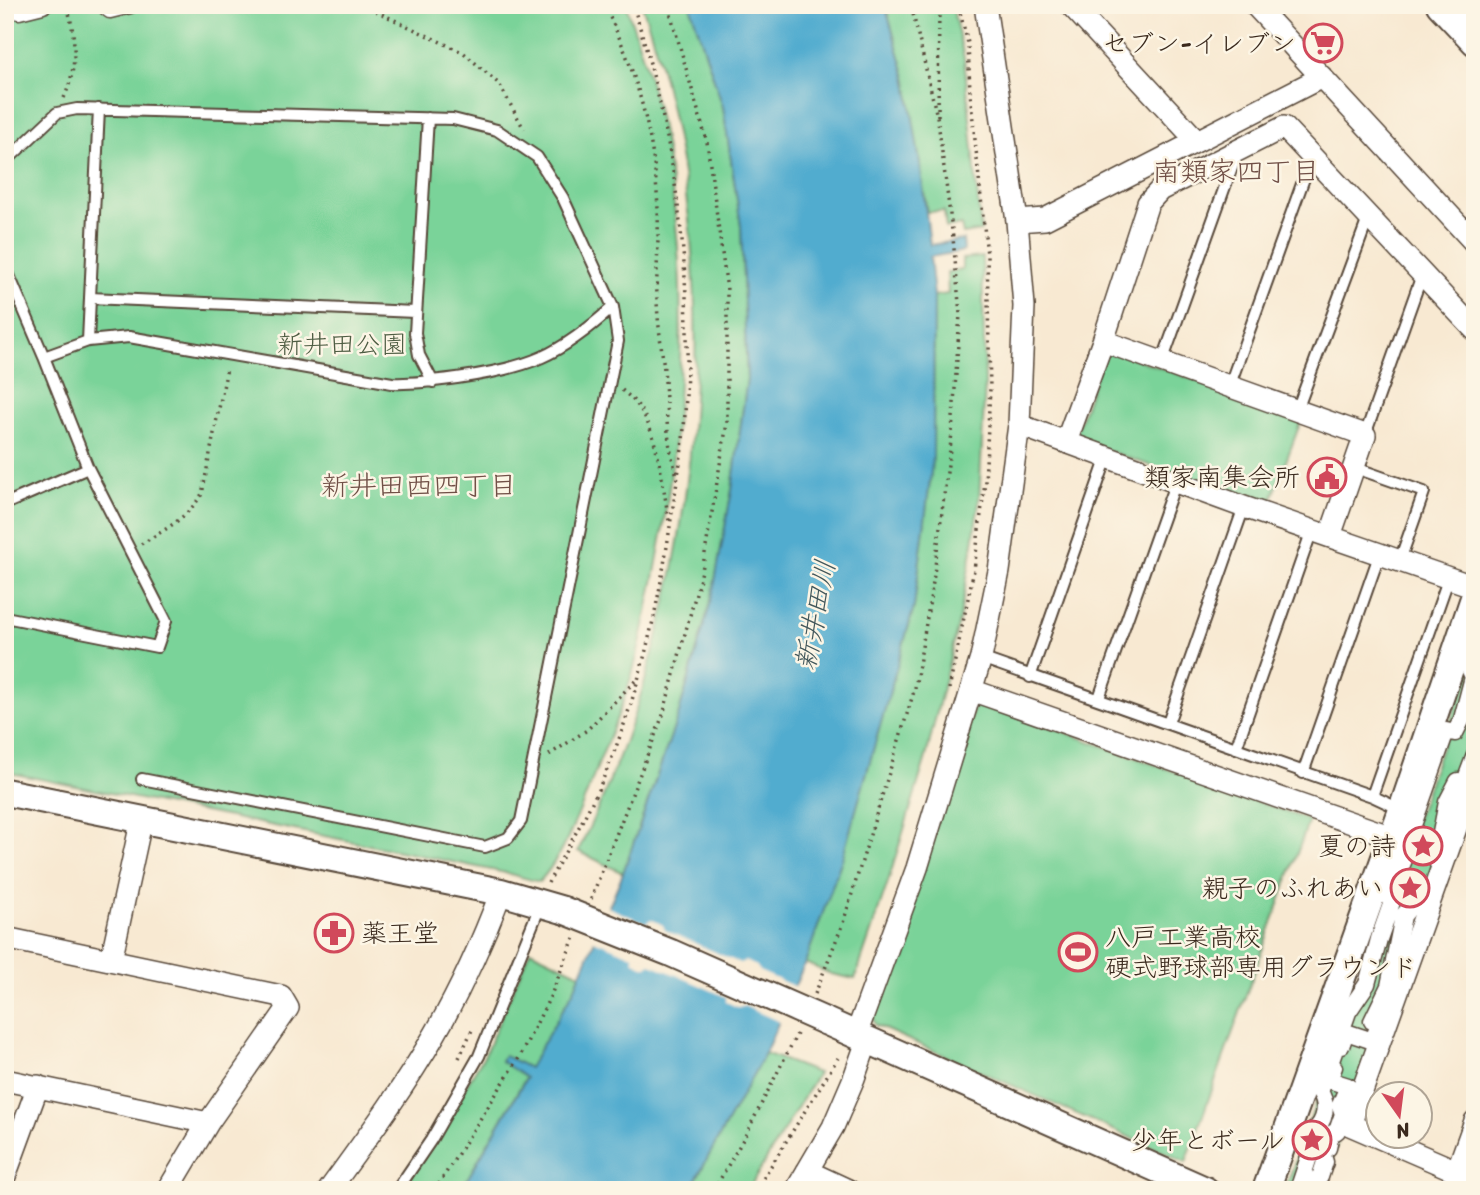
<svg xmlns="http://www.w3.org/2000/svg" width="1480" height="1195" viewBox="0 0 1480 1195" font-family="Sriracha,'Klee One',sans-serif">
  <style>
    .green { fill: #7ad399; stroke: #5a7e5c; stroke-width: 2 }
    .water { fill: #51accf; stroke: #466b76; stroke-width: 2 }
    .pier { fill: #f8e9d2 }
    .lines { fill: none; stroke-linecap: round; stroke-linejoin: round }
    .service-casing { stroke: #574739; stroke-width: 14 }
    .pedestrian-casing { stroke: #574739; stroke-width: 19 }
    .minor-casing { stroke: #574739; stroke-width: 24 }
    .tertiary-casing { stroke: #574739; stroke-width: 30 }
    .path { stroke: #574739; stroke-width: 3.5; stroke-dasharray: 2 5; stroke-linecap: butt }
    .service { stroke: #fff; stroke-width: 10 }
    .pedestrian { stroke: #fff; stroke-width: 16 }
    .minor { stroke: #fff; stroke-width: 21 }
    .tertiary { stroke: #fff; stroke-width: 26 }
    .tertiary-bridge-casing { stroke: #574739; stroke-width: 30; stroke-linecap: butt }
    .tertiary-bridge { stroke: #fff; stroke-width: 26 }
    .labels { text-anchor: middle; dominant-baseline: central; stroke-width: 5; stroke-linejoin: round; paint-order: stroke }
    .poi-label { font-size: 26px; fill: #3b2a1e; stroke: #fcf5e5; text-anchor: end }
    .park-label { font-size: 26px; fill: #4e5d43; stroke: #fcf5e5 }
    .neighbourhood-label { font-size: 28px; fill: #715047; stroke: #fcf5e5 }
    .water-label { font-size: 28px; font-style: italic; fill: #43585c; stroke: #fcf5e5 }
  </style>
  <rect width="100%" height="100%" fill="#fcf5e5"/>
  <filter id="ink" filterUnits="userSpaceOnUse"><feTurbulence type="fractalNoise" baseFrequency=".0143" numOctaves="2"/><feDisplacementMap in="SourceGraphic" scale="14" xChannelSelector="R" yChannelSelector="G"/><feConvolveMatrix kernelMatrix="1 2 1 2 8 2 1 2 1" color-interpolation-filters="sRGB"/></filter>
  <filter id="wash" filterUnits="userSpaceOnUse"><feTurbulence type="fractalNoise" baseFrequency=".00686" numOctaves="4" result="noise"/><feDisplacementMap in="SourceGraphic" scale="28" xChannelSelector="R" yChannelSelector="G"/><feGaussianBlur stdDeviation="1.57" result="paint"/><feColorMatrix in="noise" values="0 0 0 0 0 0 0 0 0 0 0 0 0 0 0 0 0 1.4 0 .05"/><feComposite in="paint" operator="in"/></filter>
  <g filter="url(#wash)">
    <rect width="100%" height="100%" fill="#f8e9d2"/>
    <path class="green" d="M5,5H626C644,57 661,114 669,169C690,303 681,440 655,573C646,615 639,656 625,696C618,716 610,736 602,755C587,792 566,854 539,882L506,873L419,855L5,772Z
      M642,5H690L723,107L741,226L747,379L732,490L712,597L679,713L623,873L578,851C704,596 734,276 642,5Z
      M885,5H952L964,58L981,231L963,234L961,225L946,228L944,211L927,212L907,81Z
      M982,257L985,382L979,502L971,556L959,621L926,757L888,882L855,979L831,974L805,963L842,859L914,607L933,456L934,296L948,294L947,272L962,270V259Z
      M1105,348L1302,418L1269,507L1074,439Z
      M1475,652V755L1321,1190H1285Z
      M986,704L1309,820L1186,1162L875,1025L872,1017L974,708Z
      M530,950L580,974L574,990L529,1069L505,1055L501,1061L526,1077L461,1190H403L485,1054Z
      M765,1053L818,1073L748,1190H690Z"/>
    <path class="water" d="M690,5H885L907,81L920,163L930,245L963,240L964,251L930,257L934,296L933,456L914,607L842,859L805,963L765,1053L690,1190H461L526,1078L501,1061L504,1055L529,1068L574,990L623,873L679,713L712,597L732,490L747,379L741,226L723,107Z"/>
    <path class="pier" d="M605,906L646,923L651,919L663,925L665,930L740,963L745,961L757,966L759,971L798,988L782,1023L744,1006L739,1008L726,1002V997L651,964L645,967L634,962L633,956L591,939Z"/>
  </g>
  <g filter="url(#ink)">
    <g class="lines">
      <defs>
        <path id="service" d="M428,118L415,333L419,355L433,382
          M5,162L57,113L77,109L453,119L497,130L537,157L563,198L613,307L618,341L521,821L508,838L485,847L142,779
          M5,266L44,357L88,468
          M90,298L99,109
          M88,341L90,298L415,312
          M44,357L88,341L129,337L392,383C414,384 435,381 457,378C529,368 559,356 613,307
          M1162,362L1237,153
          M1229,387L1312,156
          M1297,410L1369,216
          M1365,435L1422,275
          M1353,467L1424,492L1400,560
          M5,504L88,468L166,621L157,647L5,617
          M981,658L1372,796L1402,810
          M1030,677L1107,457
          M1099,698L1176,481
          M1168,723L1244,507
          M1236,748L1312,530
          M1303,773L1380,553
          M1372,796L1449,577
          M397,1190L431,1140L479,1056L536,916"/>
        <path id="pedestrian" d="M18,5L19,11L43,5
          M104,5L110,10L130,5
          M1437,862L1442,848L1439,843L1447,802L1458,781L1464,784L1475,755
          M1341,1046L1346,1032L1373,1041L1379,1024L1372,1021L1389,986L1403,916L1411,906L1420,908L1426,893
          M1298,1190L1310,1154L1309,1146L1313,1131C1326,1122 1328,1104 1320,1092L1348,1012L1367,984L1379,939L1393,899L1388,897L1406,855L1413,825L1446,731L1455,733L1462,719L1473,677L1469,668L1475,652
          M1314,1190L1312,1186L1315,1180L1320,1177L1325,1162L1322,1153L1328,1148L1331,1134L1337,1131L1343,1114L1340,1105L1348,1086L1329,1080L1334,1067"/>
        <path id="minor" d="M1071,5L1197,141
          M1255,5L1475,243
          M1017,221L1045,219L1322,77
          M1103,341L1365,435L1330,536
          M1019,425L1244,507L1475,587
          M1066,442L1103,341L1148,203L1160,190L1284,127L1475,330
          M971,690L1392,837
          M1475,775L1350,1125L1475,1179
          M5,938L281,996L288,1008L208,1123L168,1190
          M111,960L142,818
          M856,1035L917,868L981,658L999,571L1019,425L1024,306L1017,221L985,5
          M5,1080L208,1123
          M807,1171L848,1190
          M1457,1171L1475,1121
          M5,1176L38,1086
          M329,1190C366,1139 404,1088 435,1034C461,989 483,940 501,892
          M796,1190L833,1127L854,1078L867,1041"/>
        <path id="tertiary" d="M1440,5L1475,42
          M5,792L501,892L563,910
          M825,1021L1205,1190
          M1266,1190L1402,810L1475,595"/>
      </defs>
      <use href="#service" class="service-casing"/>
      <use href="#pedestrian" class="pedestrian-casing"/>
      <use href="#minor" class="minor-casing"/>
      <use href="#tertiary" class="tertiary-casing"/>
      <path class="path" d="M363,5L464,53L499,84L524,129
        M604,5C637,70 655,138 658,210C659,240 656,271 657,301C658,328 663,354 665,381C667,414 666,443 677,475
        M64,98C78,67 76,38 67,5
        M938,116L939,5
        M622,390C629,396 636,402 641,410C659,439 663,488 669,521
        M141,544C165,530 187,518 202,494L227,368
        M949,689L974,570L985,482L990,389L987,255L970,92L968,43L958,5
        M549,755L587,730L635,681
        M548,883C570,843 594,803 611,760C641,684 660,600 671,519C675,493 680,466 683,440C696,292 678,146 633,5
        M591,899L663,715L702,571L727,423V290L707,142L668,5
        M815,994L843,923L915,688L933,582L952,433L960,314L953,238L938,121L911,5
        M459,1058L472,1030
        M377,1190L384,1181
        M435,1190L519,1058L551,995L574,938
        M714,1190L745,1136L797,1034
        M756,1190L838,1058"/>
      <use href="#service" class="service"/>
      <use href="#pedestrian" class="pedestrian"/>
      <use href="#minor" class="minor"/>
      <use href="#tertiary" class="tertiary"/>
      <defs>
        <path id="tertiary-bridge" d="M563,910L671,953L825,1021"/>
      </defs>
      <use href="#tertiary-bridge" class="tertiary-bridge-casing"/>
      <use href="#tertiary-bridge" class="tertiary-bridge"/>
    </g>
  </g>
  <defs>
    <symbol id="supermarket-ring" viewBox="-11 -11 22 22"><circle r="9.5" fill="#fcf5e5" stroke="#d1495b" stroke-width="1.5"/><path d="M-6-5.5h2.5l.6 2H6L4.5 2H-2.5L-4.4-4H-6ZM-1.5 3.2a1.3 1.3 0 1 0 .1 0ZM3 3.2a1.3 1.3 0 1 0 .1 0Z" fill="#d1495b"/></symbol>
    <symbol id="civic-ring" viewBox="-11 -11 22 22"><circle r="9.5" fill="#fcf5e5" stroke="#d1495b" stroke-width="1.5"/><path d="M-.6-6.5H3V-4.5H.6V-3L4-1V1h2V6H-6V1h2V-1L-.6-3ZM-1.2 2.5V6h2.4V2.5Z" fill="#d1495b"/></symbol>
    <symbol id="sight-ring" viewBox="-11 -11 22 22"><circle r="9.5" fill="#fcf5e5" stroke="#d1495b" stroke-width="1.5"/><path d="M0-6L1.8-2.2L6-1.7L2.9 1.2L3.7 5.4L0 3.3L-3.7 5.4L-2.9 1.2L-6-1.7L-1.8-2.2Z" fill="#d1495b"/></symbol>
    <symbol id="pharmacy-ring" viewBox="-11 -11 22 22"><circle r="9.5" fill="#fcf5e5" stroke="#d1495b" stroke-width="1.5"/><path d="M-2-6h4v4h4v4h-4v4h-4v-4h-4v-4h4Z" fill="#d1495b"/></symbol>
    <symbol id="stadium-ring" viewBox="-11 -11 22 22"><circle r="9.5" fill="#fcf5e5" stroke="#d1495b" stroke-width="1.5"/><path d="M0-5a6.5 5 0 1 0 0 10a6.5 5 0 1 0 0-10ZM-3.5-1.8h7v3.6h-7Z" fill="#d1495b"/></symbol>
  </defs>
  <g fill-rule="evenodd">
    <use href="#supermarket-ring" x="1301" y="21" width="44" height="44"/>
    <use href="#civic-ring" x="1305" y="455" width="44" height="44"/>
    <use href="#sight-ring" x="1401" y="824" width="44" height="44"/>
    <use href="#sight-ring" x="1388" y="866" width="44" height="44"/>
    <use href="#pharmacy-ring" x="312" y="911" width="44" height="44"/>
    <use href="#stadium-ring" x="1056" y="930" width="44" height="44"/>
    <use href="#sight-ring" x="1290" y="1118" width="44" height="44"/>
  </g>
  <g class="labels">
    <g class="poi-label">
      <text x="1296" y="43">セブン-イレブン</text>
      <text x="1300" y="477">類家南集会所</text>
      <text x="1396" y="846">夏の詩</text>
      <text x="1383" y="888">親子のふれあい</text>
      <text x="361" y="933" text-anchor="start">薬王堂</text>
      <text x="1105" y="937" text-anchor="start">八戸工業高校<tspan x="1105" dy="30">硬式野球部専用グラウンド</tspan></text>
      <text x="1285" y="1140">少年とボール</text>
    </g>
    <g class="park-label">
      <text x="342" y="344">新井田公園</text>
    </g>
    <g class="neighbourhood-label">
      <text x="1236" y="171">南類家四丁目</text>
      <text x="419" y="485">新井田西四丁目</text>
    </g>
    <g class="water-label">
      <text transform="translate(815 615) rotate(-79)">新井田川</text>
    </g>
  </g>
  <rect width="1480" height="1195" fill="none" stroke="#fcf5e5" stroke-width="28"/>
  <g transform="translate(1399 1115) rotate(166)"><circle r="33" fill="#fcf5e5" stroke="#afa495" stroke-width="2"/>
  <path d="M0-5L12 26L0 18L-12 26Z" fill="#d1495b"/>
  <text y="-10" font-size="19" font-weight="bold" text-anchor="middle" fill="#3b2a1e">N</text>
  </g>
</svg>
